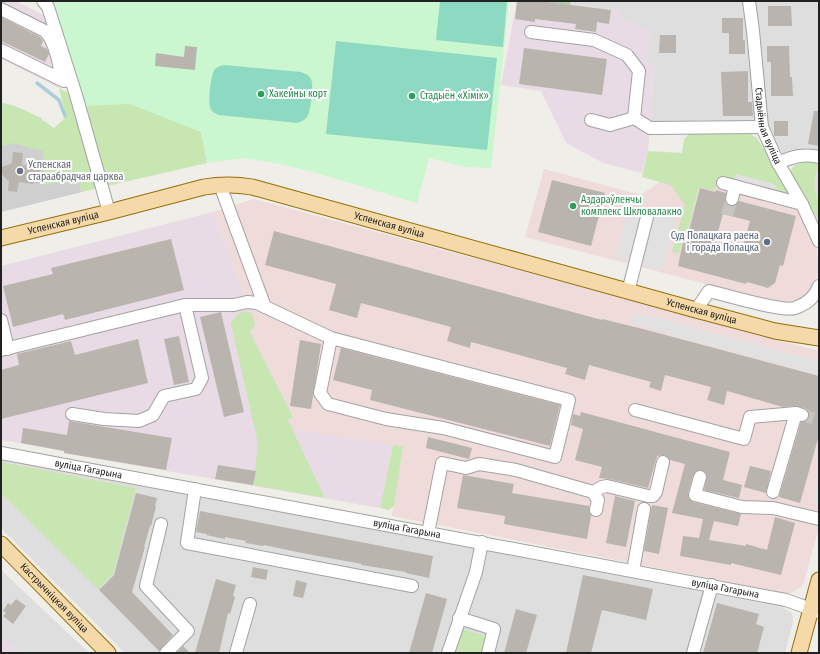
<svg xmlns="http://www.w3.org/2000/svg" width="820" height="654" viewBox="0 0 820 654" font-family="'Fira Sans Condensed',sans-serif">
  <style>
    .residential { fill: #dfdede }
    .commercial { fill: #efdbd9 }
    .industrial { fill: #e9dbe5 }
    .religious { fill: #cfcfcf }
    .grass { fill: #c8e6b2 }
    .forest { fill: #aacca0 }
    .park { fill: #caf6d0 }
    .pitch { fill: #8dd9c1 }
    .parking { fill: #e1e1e1 }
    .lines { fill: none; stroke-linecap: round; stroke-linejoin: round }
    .stream { stroke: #accdda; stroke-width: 3.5 }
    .building { fill: #bab4ae; fill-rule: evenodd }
    .minor-tunnel { stroke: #c7c5c0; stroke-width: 12; stroke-dasharray: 12 6; stroke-linecap: butt }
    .minor-casing { stroke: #a2a2a2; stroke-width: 14 }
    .major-casing { stroke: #926f0c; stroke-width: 17 }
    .minor { stroke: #fff; stroke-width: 12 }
    .major { stroke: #f5d9a8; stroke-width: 15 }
    .leisure-dot { fill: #2e9e5b; stroke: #fff; stroke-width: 1.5 }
    .worship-dot { fill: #6b7280; stroke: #fff; stroke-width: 1.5 }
    .service-dot { fill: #5c6f8a; stroke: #fff; stroke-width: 1.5 }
    .labels { text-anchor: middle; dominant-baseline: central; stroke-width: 4; stroke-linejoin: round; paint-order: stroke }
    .leisure-label { font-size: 10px; fill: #27864d; stroke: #fff; text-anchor: start }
    .street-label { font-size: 10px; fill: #212121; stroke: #fff }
    .worship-label { font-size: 10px; fill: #5b616d; stroke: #fff; text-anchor: start }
    .service-label { font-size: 10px; fill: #4e5e75; stroke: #fff; text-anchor: end }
  </style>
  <rect width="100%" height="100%" fill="#f0eee8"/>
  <path class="residential" d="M571,1H819V150L783,154L776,145L769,132L768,120L650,121L655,63H648L620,19L621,11L570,5Z
    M817,169L819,170V203L814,186Z
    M1,458L782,607L791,612L793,617V622L785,653H125L1,528Z
    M1,570L89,653H24L1,639Z"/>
  <path class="commercial" d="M750,134L757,138L791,196L816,245L818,266L816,281L809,295L792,304L779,303L525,237L544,169L641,195L690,161Z
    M254,199L819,351V527L804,582L801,587L791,593H785L392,516L403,447L293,429L288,420L293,417L250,332L255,325L213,212Z"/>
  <path class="industrial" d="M1,1H16L47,17L66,75L59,88L1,59Z
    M517,1H539L622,11L620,19L650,30L648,63H655L648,151L642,173L603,163L566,143L541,91L501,85Z
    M213,212L255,325L250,332L293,417L288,420L293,429L393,445L380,508L64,453V451L1,440V266Z
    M1,639L24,653H1Z"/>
  <path class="religious" d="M1,103L12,105L41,118L79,181L82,192L1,212Z"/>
  <path class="grass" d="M74,70L201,132L207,163L107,186Z
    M59,88L72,95L98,188L82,192L79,181L44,184L43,151L12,143L5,146L1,145V103C20,106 38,116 54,128L66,117Z
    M689,134H750L757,138L791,196L779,193L736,174L734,182L718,178L714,191L699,187L686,237L683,236L679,253L672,252L685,205L671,185L642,177L648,151L682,153L684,139Z
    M807,162L819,164V170H817L814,186L819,203V221L791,174V169L795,165Z
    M247,311L252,314L255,325L250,332L293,417L288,420L325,498L253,485L258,444L231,324C235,316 238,313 247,311Z
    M393,445L403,447L394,506L389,510L380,508Z
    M1,462L136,488L113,574L98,589L1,493Z
    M461,629L486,636L482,653H454Z"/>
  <path class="forest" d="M539,1H571L570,5Z"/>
  <path class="park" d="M50,1H509L491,168L466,167L429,158L417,203L317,173L280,164L243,158L207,163L201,132L130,104L84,106L74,70Z"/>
  <path class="pitch" d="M440,1H507L503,47L436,40Z
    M336,41L497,58L487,150L326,134Z
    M224,65L301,72C306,74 309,75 311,79C314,85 311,111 307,117C305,120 301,122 297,123L219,115C215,113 211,112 210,107C208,101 211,73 215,69C218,66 221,66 224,65Z"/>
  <path class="parking" d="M736,174L774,184L786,205L732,190Z
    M629,205L677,218L662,271L615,258Z
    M634,312L819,361V375L645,328L646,327L631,323Z
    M819,480V504L813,502Z"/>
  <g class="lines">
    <path class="stream" d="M37,83L59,100L65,116"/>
  </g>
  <path class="building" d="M517,1H539L611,10L609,24L597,22L596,32L575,29L576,24L535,19V22L515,19Z
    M768,6H791L792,26H768Z
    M1,17L40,37L43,41L41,46L47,49L49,54L45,62L1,41Z
    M722,18H743V40H745V54H729V33H722Z
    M660,35H676V53H659Z
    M185,46L197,47L195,70L155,66L156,53L184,57Z
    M767,46H789L790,77H792L793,96H771V62H767Z
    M524,48L607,59L602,95L519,84Z
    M748,71V102H752L753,116H723L721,72Z
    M814,111H819V146L808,144Z
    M774,121H788V136H774Z
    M13,152L23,153L22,165L36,167V169H40L38,183L34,182L33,184L19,182L17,192L8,191L9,181L7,180L1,173L2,167L12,163Z
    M552,180L605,193L591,246L538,232Z
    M700,188L715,192L716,190L726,193L725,202L730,206H735L739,201L796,216L783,266L780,265L775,283L768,288L747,282L746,284L678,266L684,237L687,238ZM723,214L750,221L741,253L714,246Z
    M274,231L602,320V319L643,329L819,376V435L800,503L779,497L801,422L807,421L809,417L808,410L805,408L796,406L783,407L727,391L724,405L707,400L711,387L665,375L661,391L649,387L651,382L589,365L585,380L565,374L567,368L471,342L470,348L447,341L451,327L361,303L357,318L329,310L336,284L265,265Z
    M171,239L184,290L65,320L63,314L13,327L3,286L53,274L51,268Z
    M221,312L244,412L224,417L200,317Z
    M179,336L189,382L174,385L164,339Z
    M138,339L148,383L1,419V370L19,365L17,354L71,341L75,355Z
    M300,340L321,344L311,409L290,406Z
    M341,348L560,405L550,446L370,400L372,390L333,380Z
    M581,412L730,452L723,480L742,485L739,498L704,490L707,476L705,472L702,470H698L693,475L688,493V497L693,502L741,514L738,526L714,521L709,540L746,546V544L767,550L775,517L795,523L781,575L731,563V565L680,556L683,536L699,538L703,519L672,513L685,464L670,460L665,455L657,456L648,488L609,479L599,478L602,467L575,460L583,429L571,425L573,414L580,416Z
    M69,421L172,438L166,470L64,453V451L21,443L23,428L67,435Z
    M428,437L472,448L469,459L426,448Z
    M218,465L256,471L253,485L215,479Z
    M750,466L771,471L766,493L744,487Z
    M463,475L514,484L512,493L589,506V512L591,515L587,539L504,524L505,516L457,508Z
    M136,493L157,498L155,506L156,507L151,526H150L144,547H145L132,592L173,635L159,651L99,590L114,575Z
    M615,496L635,501L626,547L606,543Z
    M652,505L668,508L659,554L644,551Z
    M200,511L433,556L429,578L406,573V572L361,565L362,564L302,553L264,545L263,546L245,543L246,541L225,537V539L206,535L207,534L196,532Z
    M253,567L268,570L266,580L251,577Z
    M583,575L653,589L646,620L602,610L591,653H566Z
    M216,579L236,585L233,596L235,597L230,614L228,613L219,653H195Z
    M296,580L307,583L303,598L293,596Z
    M426,593L447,599L432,653H409Z
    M16,599L26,606L13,624L3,616L6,613L3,611L8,603L11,605Z
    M717,603L759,614L756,624L764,627L757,653H703Z
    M516,609L537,615L526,653H504Z
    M183,646L190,653H177Z"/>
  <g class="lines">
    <path class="minor-tunnel" d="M727,215L732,199
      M802,415L819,420"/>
    <defs>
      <g id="minor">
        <path d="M43,1L48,7L76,95L109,212"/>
        <path id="s1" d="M749,1L753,31L762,127L778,163L802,204L819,241"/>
        <path d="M1,9L45,31C53,39 63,68 58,78"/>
        <path d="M531,32L594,40L627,55L639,71L634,118L650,128L762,127"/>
        <path d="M1,50L64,81"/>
        <path d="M591,120L610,125L634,118"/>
        <path d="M778,163C792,157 804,153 819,157"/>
        <path d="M723,183L802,204"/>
        <path d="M220,185L265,307"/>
        <path d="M732,199L735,186"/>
        <path d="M628,292L647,217"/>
        <path d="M696,310L709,291C726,295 782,312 795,308C807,304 815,297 819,286"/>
        <path d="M1,320L8,349"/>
        <path d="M1,350L185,305H234L247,302L257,303L331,338L569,400L555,457L443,428L386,419L328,404L320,393L331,338"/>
        <path d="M635,410L744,439L750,417L796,413L802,415"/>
        <path d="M72,414L104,419L139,421L153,415L164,396L196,389L202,378L185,305"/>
        <path id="s2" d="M1,453L786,600L819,612"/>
        <path d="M700,477L695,495L742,507L773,508L819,519"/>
        <path d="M195,489L187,543L412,586"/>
        <path d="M593,492L602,487L607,486L648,496H653L656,492L663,462"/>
        <path d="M773,492L796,413"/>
        <path d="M161,524L146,586L188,631L166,653"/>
        <path d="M428,533L442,463L466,468L479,464L516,470L593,492L598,500L596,510"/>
        <path d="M633,571L644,509"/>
        <path d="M459,618L494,629L488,653"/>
        <path d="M236,653L250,604"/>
        <path d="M448,653L476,572L482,542"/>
        <path d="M693,653L712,585"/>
      </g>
      <g id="major">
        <path id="s3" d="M1,238L109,212L204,187C221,184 235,184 252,187L696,310L775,331L819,338"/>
        <path id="s4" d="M1,544L108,653"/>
        <path d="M799,653L819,580"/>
      </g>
    </defs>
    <use href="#minor" class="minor-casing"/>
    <use href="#major" class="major-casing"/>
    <use href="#minor" class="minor"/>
    <use href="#major" class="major"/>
  </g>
  <g class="leisure-dot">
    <circle cx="261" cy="94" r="4"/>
    <circle cx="412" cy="96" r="4"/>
    <circle cx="573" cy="206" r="4"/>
  </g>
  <circle class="worship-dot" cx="20" cy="171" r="4"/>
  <circle class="service-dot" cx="767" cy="242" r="4"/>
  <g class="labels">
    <g class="leisure-label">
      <text x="269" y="94">Хакейны корт</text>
      <text x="420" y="96">Стадыён «Хімік»</text>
      <text x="581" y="200">Аздараўленчы<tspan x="581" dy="12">комплекс Шкловалакно</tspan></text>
    </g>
    <g class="street-label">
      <text stroke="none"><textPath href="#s1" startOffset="127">Стадыённая вуліца</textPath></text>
      <text stroke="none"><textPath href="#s3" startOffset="64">Успенская вуліца</textPath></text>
      <text stroke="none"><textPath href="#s3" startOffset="400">Успенская вуліца</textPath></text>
      <text stroke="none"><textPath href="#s3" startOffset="724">Успенская вуліца</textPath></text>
      <text stroke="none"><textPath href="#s2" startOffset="89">вуліца Гагарына</textPath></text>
      <text stroke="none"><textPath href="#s2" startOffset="413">вуліца Гагарына</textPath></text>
      <text stroke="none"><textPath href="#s2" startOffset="737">вуліца Гагарына</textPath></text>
      <text stroke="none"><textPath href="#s4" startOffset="76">Кастрычніцкая вуліца</textPath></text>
    </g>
    <g class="worship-label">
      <text x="28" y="165">Успенская<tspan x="28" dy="12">стараабрадчая царква</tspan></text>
    </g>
    <g class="service-label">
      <text x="759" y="236">Суд Полацкага раена<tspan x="759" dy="12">і горада Полацка</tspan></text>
    </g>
  </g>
  <rect width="820" height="654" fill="none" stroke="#212121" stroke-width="4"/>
</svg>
